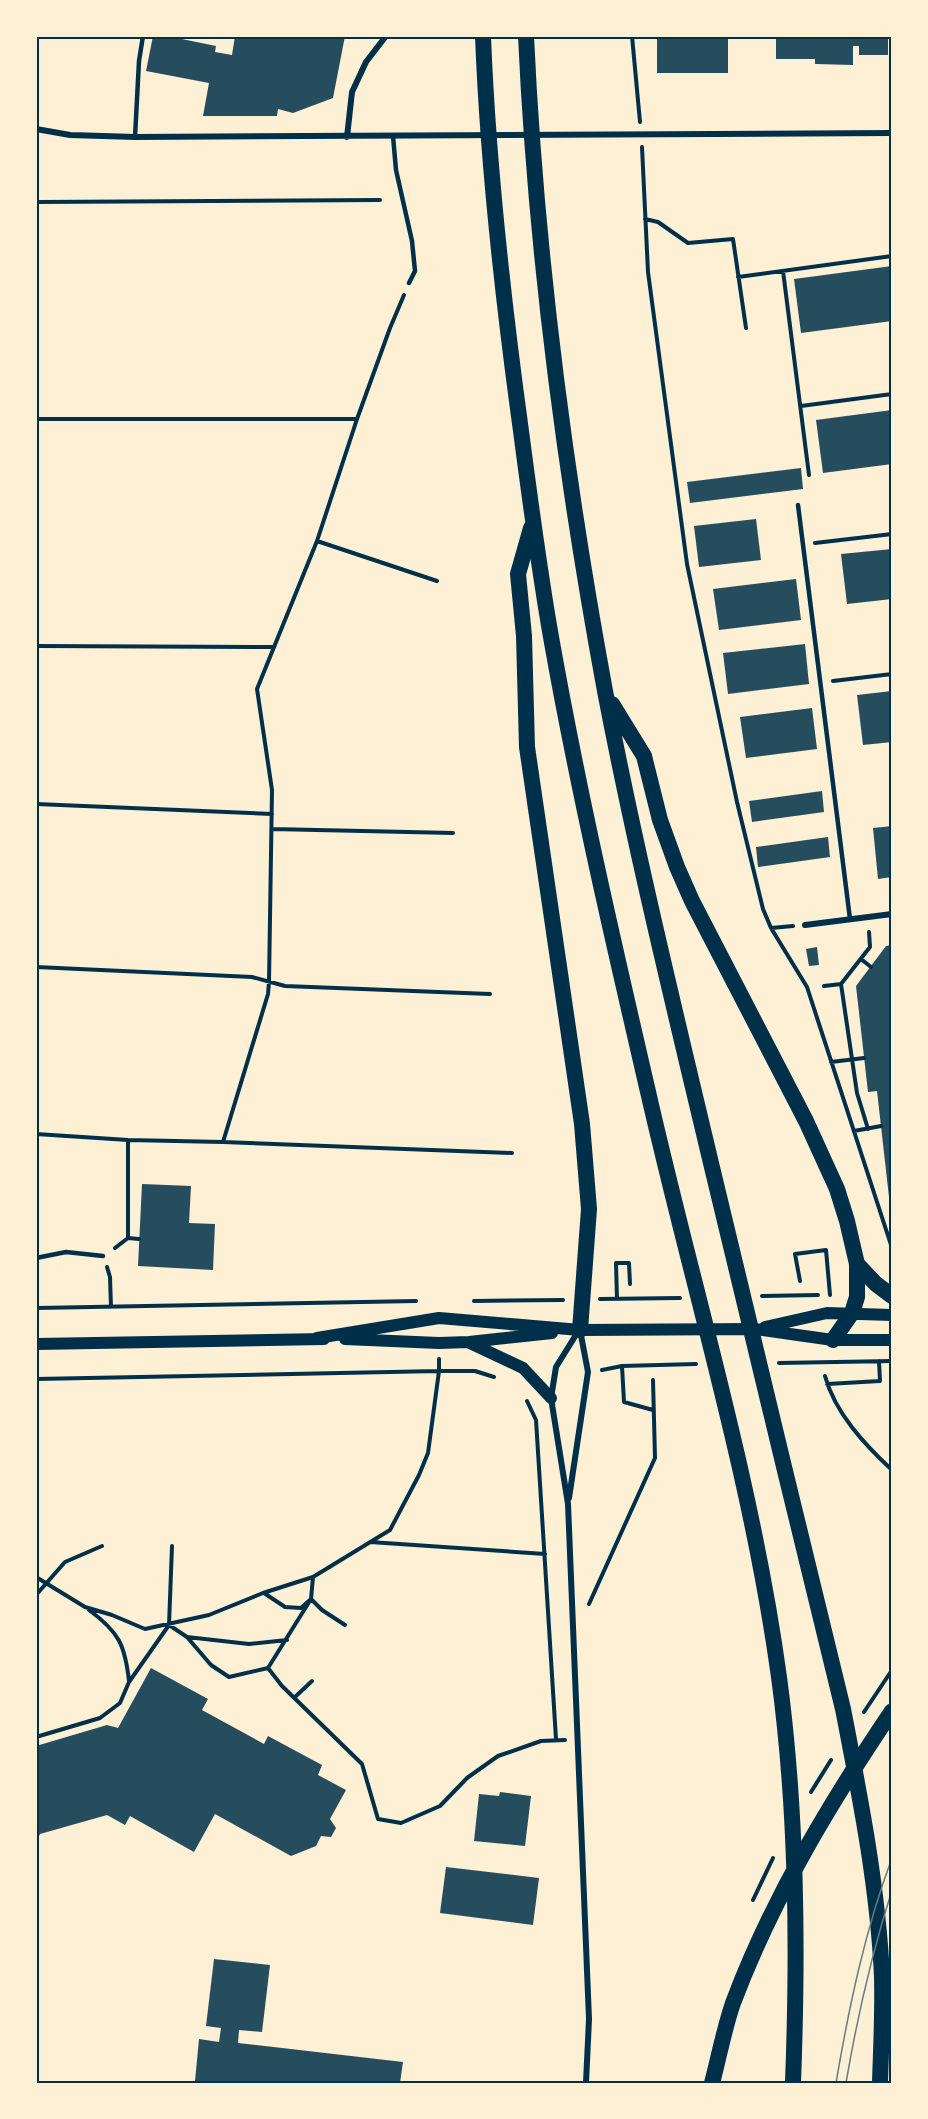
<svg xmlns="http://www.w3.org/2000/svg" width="928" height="2119" viewBox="0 0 928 2119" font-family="Poppins,sans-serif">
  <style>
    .building { fill: #264d5e }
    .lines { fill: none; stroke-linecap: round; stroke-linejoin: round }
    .path { stroke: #003049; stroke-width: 4 }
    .service { stroke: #003049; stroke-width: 4.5 }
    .minor { stroke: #003049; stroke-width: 6 }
    .secondary { stroke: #003049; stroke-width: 12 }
    .trunk { stroke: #003049; stroke-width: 16 }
    .tram { stroke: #657d81; stroke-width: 1.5 }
    .neatline { fill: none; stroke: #003049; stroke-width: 2 }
  </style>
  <rect width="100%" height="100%" fill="#fdf0d5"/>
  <path class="building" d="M153,36H167L216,46L215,52L232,55L235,36H345L333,98L293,113L278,109L277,116H203L209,83L146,71Z
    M657,36H728V73H657Z
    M776,36H888V55H859V46H853V65L815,64V59H776Z
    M892,266V321L801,333L794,279Z
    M892,410V464L823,473L816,420Z
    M801,468L803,489L690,503L687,482Z
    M756,519L761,560L699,567L694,526Z
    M892,549V599L847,604L841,554Z
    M796,579L801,620L719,630L713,589Z
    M805,644L809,684L728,694L723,653Z
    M892,691V742L863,745L857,695Z
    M812,708L817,749L746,758L740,717Z
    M822,791L824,812L752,822L749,801Z
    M892,826V877L878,879L873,828Z
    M828,837L830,857L758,867L756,847Z
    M892,945V1199L889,1197L877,1091L868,1092L856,986L886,946Z
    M817,947L819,965L809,966L806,949Z
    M142,1184L191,1186L189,1223L215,1224L213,1270L138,1266Z
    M151,1668L208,1699L202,1710L264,1744L268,1736L322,1765L318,1775L346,1790L330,1819L336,1828L331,1837L321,1836L316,1846L291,1856L215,1814L194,1852L130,1816L125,1825L107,1815L40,1834L36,1842V1746L107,1725L118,1728Z
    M500,1792L531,1796L525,1846L474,1841L479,1794L499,1796Z
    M446,1867L539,1878L533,1925L440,1913Z
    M214,1959L270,1965L262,2032L239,2030L238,2043L403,2062L400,2083H209L195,2081L199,2039L219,2042L221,2028L206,2026Z"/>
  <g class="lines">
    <path class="path" d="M632,36L640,122
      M642,147L648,272L687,564L737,802L763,909L771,928L807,987L892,1248
      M36,202L380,200
      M645,219L658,222L688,243L733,239L746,328
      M783,271L809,475
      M738,277L892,256
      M801,406L892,394
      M36,419H357
      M317,541L437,581
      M815,543L892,534
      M36,646L274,647
      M833,681L892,674
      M36,804L272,814
      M272,829L453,833
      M771,928L793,926
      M861,959L871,967
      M36,967L252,977L285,986L490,994
      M824,986L841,984
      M831,1062L864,1058
      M868,1129L857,1093L841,984L870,947L869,932
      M854,1131L881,1126
      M36,1134L128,1140L223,1142L512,1153
      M223,1142L268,994L269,982L272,790L257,689L317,541L357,419L390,328L404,295
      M128,1238L139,1239
      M115,1248L128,1238V1140
      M107,1267L110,1277L111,1307
      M800,1281L795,1254L826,1250L830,1295
      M762,1296L818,1295
      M600,1299L680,1298
      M617,1299L616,1263H629L630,1284
      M474,1301L563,1300
      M36,1308L416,1301
      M779,1363L892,1361
      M622,1366L624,1402L653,1410
      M602,1370L622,1366L696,1364
      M825,1376C835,1413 865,1445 892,1470
      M36,1379L439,1371H475L494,1377
      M827,1384L880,1381L879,1361
      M527,1401L536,1420L556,1739
      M370,1542L545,1554
      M36,1577L85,1607L112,1615L145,1629L209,1615L263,1593L313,1577L390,1530L419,1475L428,1453L439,1371V1359
      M264,1593L285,1607L301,1608L311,1599L322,1610L345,1625
      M36,1595L65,1562L102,1546
      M589,1604L655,1458L653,1380
      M89,1610C119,1632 125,1645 129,1681
      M169,1625L172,1546
      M187,1637L211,1665L229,1677L268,1668L282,1686L362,1764L378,1819L401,1823L440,1806L467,1778L498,1756L541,1741L565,1740
      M268,1668L311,1599L313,1577
      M295,1697L312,1681
      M864,1712L892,1670
      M36,1737L100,1718L120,1703L129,1682L169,1625L187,1637L249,1644L287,1640
      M811,1792L831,1760
      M753,1900L773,1858"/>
    <path class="service" d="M393,136L396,170L412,241L415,271L409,283
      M135,137L139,61L143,36
      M798,505L850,919
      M36,1258L66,1252L103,1256"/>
    <path class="minor" d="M36,129L70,135L135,137L892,133
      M347,137L352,92L366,62L386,36
      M805,925L892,914
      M579,1330L556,1367L551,1398L568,1504L589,2019L586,2083
      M569,1498L588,1372L580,1330"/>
    <path class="secondary" d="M765,1327L827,1313L892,1315
      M317,1338L439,1318L580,1330L755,1329L833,1340H892
      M345,1339L439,1343L469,1342L552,1333
      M470,1343L523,1368L551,1398
      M36,1344L324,1339"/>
    <path class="trunk" d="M483,36C488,168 503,300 521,431C530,500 539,569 551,637C578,790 614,945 649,1096C693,1289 752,1480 779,1677C797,1811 798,1948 793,2083
      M526,36C536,256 565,474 605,691C635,848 673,1003 710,1159C754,1342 798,1526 843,1709C860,1797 878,1887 882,1977C883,2012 881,2048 880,2083
      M531,528L518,574L524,636L527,747L582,1124L589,1209L580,1330
      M612,704L644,756L660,820L677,867L692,901L806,1121L837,1189L847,1221L857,1264V1297L852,1313L833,1340
      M857,1264L876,1284L892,1296
      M712,2083C719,2057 724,2029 733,2003C772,1899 830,1803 892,1711"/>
    <path class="tram" d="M836,2083C849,2007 865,1930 892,1858
      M846,2083C857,2018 872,1953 892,1890"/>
  </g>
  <rect width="928" height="2119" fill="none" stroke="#fdf0d5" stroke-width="75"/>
  <rect x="38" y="38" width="852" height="2044" class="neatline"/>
</svg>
